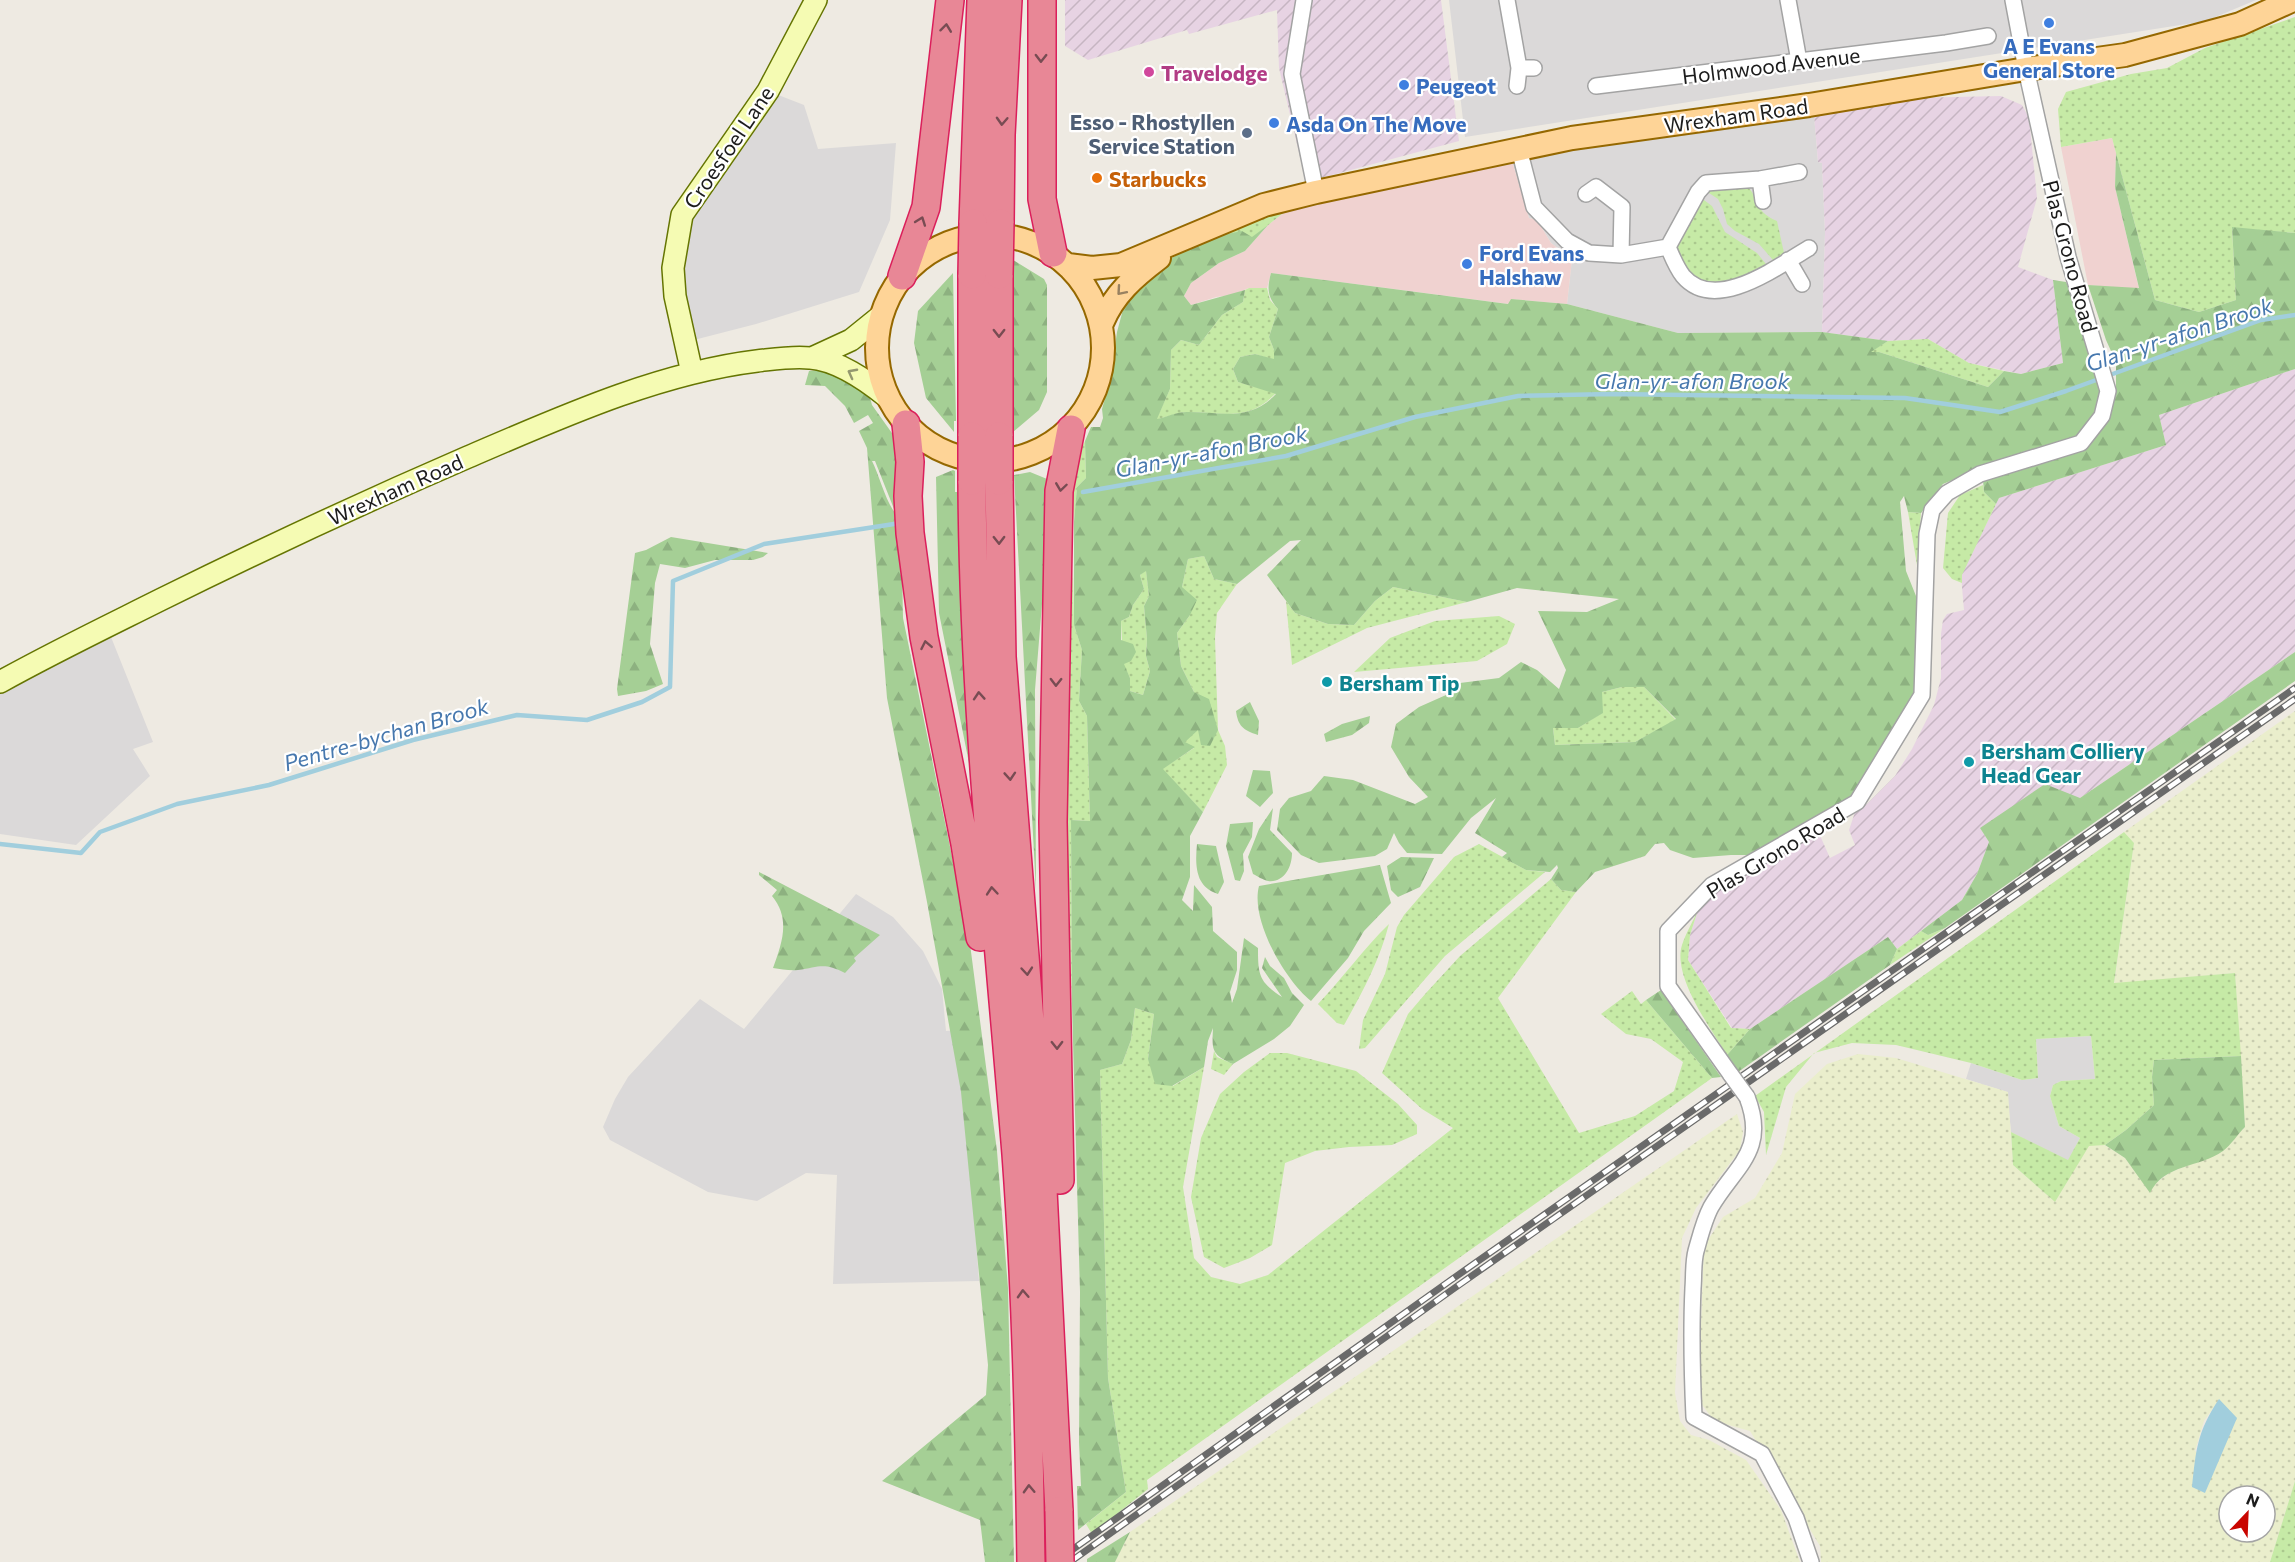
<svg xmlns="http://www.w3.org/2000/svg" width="2295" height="1562" viewBox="0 0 2295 1562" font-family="Commissioner,sans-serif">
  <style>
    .residential { fill: #dbd9d9 }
    .commercial { fill: #f0d2d0 }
    .industrial { fill: url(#industrial-furrows) }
    .farmland { fill: url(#farmland-dots); fill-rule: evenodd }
    .grass { fill: url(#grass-dots) }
    .forest { fill: url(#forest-firs); fill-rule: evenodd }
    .water { fill: #a1cedd }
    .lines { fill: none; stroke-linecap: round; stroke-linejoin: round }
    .stream { stroke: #a1cedd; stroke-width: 4.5 }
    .street-casing { stroke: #a3a3a3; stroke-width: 18 }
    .secondary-casing { stroke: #657502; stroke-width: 24 }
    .primary-casing { stroke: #956800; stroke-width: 26 }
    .highway-casing { stroke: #db1f5b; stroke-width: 30 }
    .street { stroke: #fff; stroke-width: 15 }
    .secondary { stroke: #f5fbb3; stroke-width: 21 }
    .primary { stroke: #fed497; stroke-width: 22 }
    .highway { stroke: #e88796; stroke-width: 27 }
    .rail-casing { stroke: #6a6a6a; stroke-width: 7 }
    .rail { stroke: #fff; stroke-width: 4.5; stroke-dasharray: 14; stroke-linecap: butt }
    .street-bridge-casing { stroke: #a3a3a3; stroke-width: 18; stroke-linecap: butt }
    .highway-bridge-casing { stroke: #db1f5b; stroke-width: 30; stroke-linecap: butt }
    .street-bridge { stroke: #fff; stroke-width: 15 }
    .highway-bridge { stroke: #e88796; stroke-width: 27 }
    .oneway { stroke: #784c53 }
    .oneway2 { stroke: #988160 }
    .oneway3 { stroke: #93976f }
    .shop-dot { fill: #3f7fe0; stroke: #fff; stroke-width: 2 }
    .hotel-dot { fill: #d1479c; stroke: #fff; stroke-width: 2 }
    .service-dot { fill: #5c6f8a; stroke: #fff; stroke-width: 2 }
    .food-dot { fill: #e8710a; stroke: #fff; stroke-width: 2 }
    .culture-dot { fill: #0f9aa8; stroke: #fff; stroke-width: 2 }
    .labels { text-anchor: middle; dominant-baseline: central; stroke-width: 4.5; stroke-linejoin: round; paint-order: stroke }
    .shop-label { font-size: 21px; font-weight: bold; fill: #366cbe; stroke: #fff; text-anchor: start }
    .street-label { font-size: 21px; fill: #1c1c1c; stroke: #fff }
    .hotel-label { font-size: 21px; font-weight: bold; fill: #b23c85; stroke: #fff; text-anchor: start }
    .service-label { font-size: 21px; font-weight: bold; fill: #4e5e75; stroke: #fff; text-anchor: end }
    .food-label { font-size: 21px; font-weight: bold; fill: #c56008; stroke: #fff; text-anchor: start }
    .culture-label { font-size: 21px; font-weight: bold; fill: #0d838f; stroke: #fff; text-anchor: start }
    .water-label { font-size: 22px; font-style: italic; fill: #4778ae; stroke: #fff }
  </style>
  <defs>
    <pattern id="industrial-furrows" width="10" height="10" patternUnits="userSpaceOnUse" patternTransform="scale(1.5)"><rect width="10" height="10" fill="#e7d3e3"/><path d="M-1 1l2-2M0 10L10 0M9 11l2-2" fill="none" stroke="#c6b5c2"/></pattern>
    <pattern id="farmland-dots" width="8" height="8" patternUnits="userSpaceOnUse" patternTransform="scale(1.5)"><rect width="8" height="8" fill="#eaeecc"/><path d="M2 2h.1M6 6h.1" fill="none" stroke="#c8ccaf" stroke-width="1.8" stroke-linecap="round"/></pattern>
    <pattern id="grass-dots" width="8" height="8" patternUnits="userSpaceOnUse" patternTransform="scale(1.5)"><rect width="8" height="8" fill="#c6eaa6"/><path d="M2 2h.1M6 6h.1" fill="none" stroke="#aac88e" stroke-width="1.8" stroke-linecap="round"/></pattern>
    <pattern id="forest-firs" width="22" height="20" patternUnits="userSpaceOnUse" patternTransform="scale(1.5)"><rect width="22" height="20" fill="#a5cf95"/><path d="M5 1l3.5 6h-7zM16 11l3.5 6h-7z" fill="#8db180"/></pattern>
  </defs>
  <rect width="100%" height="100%" fill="#eeeae2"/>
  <path class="residential" d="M1449,0H2256L2206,21L1465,137Z
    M768,91L804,105L818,149L896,143L890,220L859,292L756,324L686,342L675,296L695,199Z
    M1814,115L1818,162L1822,163L1825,233L1822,332L1678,333L1567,304L1572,259L1551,243L1537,220L1529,218L1512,161L1580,144Z
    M109,632L153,742L133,749L150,776L76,845L0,834V682Z
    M856,894L893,917L923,951L942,989L946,1031L960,1030L979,1281L833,1284L837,1175L806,1173L757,1201L708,1192L610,1140L603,1127L615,1099L628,1077L700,999L744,1029Z
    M2091,1036L2095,1079L2061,1081L2053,1085L2050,1096L2059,1126L2080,1138L2068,1161L2011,1132L2007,1092L1966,1079L1971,1063L2022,1080L2038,1078L2036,1039Z"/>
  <path class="commercial" d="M2112,138L2116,153L2115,187L2139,289L2088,285L2061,147Z
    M1512,161L1529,218L1537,220L1551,243L1572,259L1567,304L1511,299L1509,304L1271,273L1267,288H1249L1232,295L1216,297L1191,305L1184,296L1191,283L1219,263L1245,251L1268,225L1282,214L1318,201Z"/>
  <path class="industrial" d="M1065,0H1441L1459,141L1306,182L1279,68L1277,10L1189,34L1187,30L1088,60L1065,46Z
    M2001,96L2022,105L2029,118L2037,198L2018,267L2053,280L2063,363L2021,374L1969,363L1928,339L1888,341L1822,332L1825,233L1822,163L1818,162L1814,115L1909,98Z
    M2295,369V652L2080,798L1980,828L1989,842L1977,874L1962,900L1897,949L1888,937L1750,1029L1732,1028L1688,960L1690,935L1698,910L1718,888L1818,831L1830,858L1855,845L1849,830L1855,812L1867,804L1895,776L1912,749L1934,705L1941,678V634L1943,620L1947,614L1964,610L1961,575L1999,498L2166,445L2159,415Z"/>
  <path class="farmland" d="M2295,711V1481L2270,1562H1821L1820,1546L1750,1431L1714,1421L1698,1399L1704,1246L1723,1217L1755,1198L1782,1153L1795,1094L1827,1064L1858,1054L1896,1058L2008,1092L2013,1165L2055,1202L2089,1145H2105L2125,1158L2150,1192L2155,1184L2169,1173L2222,1151L2245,1127L2235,973L2114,984L2134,843L2124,832ZM2219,1400L2236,1418L2216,1464L2195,1451L2204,1421ZM2229,1496H2265V1532H2229Z
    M1737,1114L1743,1132L1740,1150L1696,1208L1682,1238L1675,1393L1680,1421L1691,1435L1709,1440L1746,1460L1781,1510L1800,1562H1115L1130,1532Z"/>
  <path class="grass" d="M2295,17V233L2232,228L2236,300L2199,312L2155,300L2112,138L2061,147L2058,109L2066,92L2131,74L2167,68L2205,48Z
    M1745,185C1760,195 1751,210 1777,221L1784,253L1773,260L1759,244L1735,231L1727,224L1723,209L1718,199L1706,191L1714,188Z
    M1700,197L1712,206L1725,232L1757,253L1766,264C1741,276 1706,299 1685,267C1680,259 1676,255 1677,245Z
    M1318,201L1282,214L1252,238L1221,236L1202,239L1239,223Z
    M1249,288H1267L1270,300L1278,309L1269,337L1274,350V360L1255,354L1240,357L1233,369L1238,382L1276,393C1248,423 1223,412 1188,412C1178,412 1166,417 1156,420L1170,389L1171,350L1181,340L1199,345L1222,315L1243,302L1245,290Z
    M1928,339L1969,363L2004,371L1988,387L1879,352H1870L1888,341Z
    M1085,441L1086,478L1077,487L1074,522C1072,493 1071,468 1085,441Z
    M1983,485L1984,492L1996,504L1962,575V583L1952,579L1943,568L1948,513L1960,495Z
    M1908,512L1921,513L1917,565Z
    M1204,556L1214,579L1237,584L1217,613L1215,638L1218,730L1225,746L1227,765L1203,812L1162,769L1194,748L1184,742L1194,692L1181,666L1177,633L1190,615L1182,587L1188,559Z
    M1073,568L1074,625L1082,650L1079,701L1087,716L1090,821L1071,820L1072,1005L1064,719Z
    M1146,570L1149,596L1144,606L1147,639L1146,656L1150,671L1143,695L1130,691V678L1123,664L1121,621L1129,617L1133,605L1144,589L1140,575Z
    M1393,587L1467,602L1367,628L1292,665L1286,601L1295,613L1328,624L1354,625L1375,601Z
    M1499,616L1515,624L1507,644L1477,661L1354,672L1390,638L1435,621Z
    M1622,687H1644L1676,720L1635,742L1555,745L1553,728H1578L1602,713V692Z
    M2124,832L2134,843L2114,983L2235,973L2241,1056L2154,1060L2152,1077L2154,1105L2126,1130L2105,1145L2089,1146L2055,1202L2013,1165L2011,1132L2068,1160L2080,1138L2059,1126L2050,1096L2053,1085L2061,1081L2095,1079L2091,1036L2036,1039L2038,1078L2022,1080L1971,1063L1896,1045L1852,1043L1814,1053L1786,1087L1766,1155L1764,1112L1755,1096Z
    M1479,844L1526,870L1545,872L1445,956L1365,1048L1359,1049L1363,1020L1385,974L1397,927L1404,915L1454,857Z
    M1551,879L1561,890L1576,892L1498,998L1579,1133L1635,1116L1674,1091L1683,1062L1651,1039L1626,1034L1601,1014L1632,991L1641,1004L1646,1000L1712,1078L1147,1480L1148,1489L1092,1534L1086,1524L1126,1492L1108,1378L1100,1070L1122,1064L1131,1040L1135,1008L1154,1014L1148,1059L1173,1086L1204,1067L1183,1187L1194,1258L1211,1277L1240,1284L1268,1275L1453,1128L1422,1109L1382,1073L1408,1014L1426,993L1460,956Z
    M1698,910L1690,935L1688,960L1731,1028L1750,1029L1727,1055C1711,1029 1672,976 1682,945C1686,933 1693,921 1698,910Z
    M1389,924C1379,962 1363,991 1344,1025L1337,1023L1318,1004C1343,978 1363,949 1389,924Z
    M1945,928L1890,965L1897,949L1921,931L1928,935Z
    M1214,1051L1217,1057L1233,1064L1224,1075L1211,1069Z
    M1270,1053H1287L1356,1071L1398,1104L1417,1125V1134L1392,1145L1349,1147L1315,1151L1285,1163L1272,1245L1250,1258L1224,1268L1204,1257L1191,1197L1201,1138L1220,1094L1244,1072Z
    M2295,1481V1562H2270Z"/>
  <path class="forest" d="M2116,153L2155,300L2199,312L2236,300L2232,227L2295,233V369L2159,415L2166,445L1999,498L1996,504L1984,492L1982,468L1943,484L1921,513L1908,512L1904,496L1900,502L1906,571L1918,601L1915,694L1853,798L1758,855H1731L1693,858L1670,850L1664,843L1655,844L1645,856L1595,872L1576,892L1561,890L1551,879L1558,868L1557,865L1550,872L1526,870L1502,857L1507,853L1475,833L1496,798L1471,818L1442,854L1407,853L1399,843L1394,833L1387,849L1375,856L1319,863L1301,855L1277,830L1280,809L1289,798L1311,791L1324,776L1353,780L1415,804L1428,797L1409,777L1391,747L1396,724L1419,707L1446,695L1460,683L1499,678L1521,662L1537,670L1559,689L1566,670L1538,611L1587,612L1619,599L1517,588L1467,602L1393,587L1375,601L1354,625L1328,624L1295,613L1267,575L1301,540L1290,541L1237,584L1214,579L1204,556L1188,559L1182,587L1197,600L1190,615L1177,633L1181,666L1194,692L1209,699L1218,730L1210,746L1201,745L1198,730L1185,742L1195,747L1163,769L1203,812L1190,836V877L1182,900L1193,911L1194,885L1212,907L1213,931L1237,952V970L1230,992L1232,1003L1237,989L1244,938L1258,948C1258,975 1259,982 1282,997L1262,968L1265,957L1270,966L1284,978L1292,993L1304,1005L1290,1026L1274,1039L1233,1064C1211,1054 1212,1050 1213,1028L1208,1041L1204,1067L1172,1086L1155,1084L1148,1059L1154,1014L1135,1008L1131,1040L1122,1064L1100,1070L1108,1378L1126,1492L1078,1530L1077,1486H1081L1079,1442L1080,1292L1072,1005L1071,820L1090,821L1087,716L1079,701L1082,650L1074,625V522L1077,487L1086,478L1085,441L1091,427H1100L1103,418L1102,409L1110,381L1117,332L1125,302L1156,268L1202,239L1242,231L1252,237L1268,225L1245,251L1219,263L1191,283L1184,296L1191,305L1245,290L1243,302L1222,315L1199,345L1181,340L1171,350L1170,389L1157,419C1167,417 1178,411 1189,412C1222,412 1249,422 1276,394L1238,382L1233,369L1240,357L1255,354L1274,359V350L1269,337L1278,309C1267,297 1267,288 1271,273L1508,304L1511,299L1567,304L1678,333L1822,332L1888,341L1871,352H1879L1988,387L2004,371L2021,374L2063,363L2053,280L2066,282L2074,299L2099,390L2116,392V362L2106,340L2088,285L2139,288L2115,187ZM1146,571L1149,596L1144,606L1147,639L1146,656L1150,671L1143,695L1130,691V678L1124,664L1131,661L1136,652L1133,644L1121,640V621L1129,617L1133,605L1144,589L1140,575ZM1622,687H1644L1676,719L1635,742L1555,745L1553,728H1578L1603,713L1602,692Z
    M1010,258L1044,279L1047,285V392L1039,410L1013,432Z
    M953,273L956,421H954V432L926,398L914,343L918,311Z
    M838,370L868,390L872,405L899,443L900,510L894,509L875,461H872C880,476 888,512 901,518L903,618L970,944L997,1151L1008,1288L1014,1562H985L980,1520L882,1481L986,1395L988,1365L961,1092L927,902L887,698L867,448L859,431L873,423L868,415L854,423L845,406L825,386L805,385L809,371Z
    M953,470L955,471V492H959L973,783L939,613L936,477Z
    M1030,472L1052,481L1035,690L1036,891L1014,475Z
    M671,537L768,553L763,557L753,560H715L685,568L660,564L655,583L650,644L663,684L646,691L618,696L617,689L635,553L646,550Z
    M2295,652V681L1945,928L1928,935L1921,931L1962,900L1977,874L1989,842L1980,828L2045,784L2080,798Z
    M1250,702L1259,721L1258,735C1243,730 1238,726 1236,711Z
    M1370,716L1369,723L1352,735L1326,742L1324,734L1342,724Z
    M1253,770L1270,771L1273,793L1260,807L1246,796Z
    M1273,808L1270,830L1292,853C1292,867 1284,883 1268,881C1263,880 1257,876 1253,874L1248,857L1259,829Z
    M1253,822L1252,837L1243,854L1244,871L1240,881L1235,880L1226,846L1230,824Z
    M1197,844L1216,846L1224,882L1218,894C1195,887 1195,865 1197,844Z
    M1401,857L1434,858L1420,887L1398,897L1391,890L1387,866Z
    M1380,865L1391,903L1364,931L1348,958L1311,1001C1285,980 1250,920 1259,886Z
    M759,872L880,935L854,958L856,961L845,973C824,962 819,967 798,970C790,971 781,969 773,968C782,943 791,919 772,896L777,890L759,875Z
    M1888,937L1897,949L1890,965L1738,1072L1727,1055L1750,1029Z
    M1661,990L1721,1077L1712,1078L1646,1000Z
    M2241,1056L2245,1127C2238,1134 2231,1145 2223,1151C2199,1168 2164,1164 2150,1193L2125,1158L2105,1145L2126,1130L2154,1105L2152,1077L2154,1060Z
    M1130,1532L1115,1562H1087V1559Z"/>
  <path class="water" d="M2219,1399L2237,1418L2205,1493L2192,1487C2196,1450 2197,1432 2219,1399Z"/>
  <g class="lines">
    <path class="stream" d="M1083,492L1286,456L1415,417L1518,396L1612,394L1905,398L2000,412L2066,391L2261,320L2295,315
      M0,844L81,853L100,832L177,804L269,785L413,740L517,715L587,720L642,702L670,687L673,581L764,544L894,524"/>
    <defs>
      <path id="street" d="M1304,0L1292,74L1316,192
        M1507,0L1519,68L1517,86
        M1788,0L1799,61
        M1519,68H1534
        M1596,86L1946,43L1988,36
        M1519,149L1534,207L1567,241L1589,253L1621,255L1668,247L1698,192L1706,183L1760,179L1799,172
        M1760,179L1763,201
        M1586,194L1596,187L1622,207L1621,255
        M1668,247C1672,256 1676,267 1683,276C1715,314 1777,267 1809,248
        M1788,260L1802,284
        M1731,1075L1668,986V931L1712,885L1857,802L1922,695L1927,534L1932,510L1947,493L1980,474L2081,443L2102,416L2108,391L2068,257L2026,69L2013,0
        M1747,1097C1768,1151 1735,1166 1711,1207C1704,1220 1700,1237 1696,1251C1693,1262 1694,1276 1693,1288C1691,1331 1692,1373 1694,1417L1762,1454L1796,1518L1811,1562"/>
      <path id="secondary" d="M812,358L851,340L882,315
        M692,373L675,296L673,268L682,215L768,91L816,0
        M0,682C52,653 106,627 160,600C261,550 364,502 468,457C559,418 658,373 757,361C775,359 793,356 810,358C838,360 866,380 887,397"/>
      <path id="primary" d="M877 348a113 113 0 1 1 226 0a113 113 0 1 1-226 0Z
        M1068,265L1092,268L1121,265L1264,205L1316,192L1572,138L1809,105L2026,69L2125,55L2240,24L2293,0
        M1102,323C1114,294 1134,277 1159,258"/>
      <path id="highway" d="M1042,0V199L1053,253
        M973,223L981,0
        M1000,223L1001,135L1008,0
        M902,276L926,207L950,0
        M906,424L910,462L908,496L910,533L924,637L965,844L980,937
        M972,436V275
        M999,436V275
        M972,481C973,706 998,930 1016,1154C1026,1289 1029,1426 1031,1562
        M999,481L1002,657L1043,1190L1059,1511
        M1060,1180L1053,822L1059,491L1071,429"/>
    </defs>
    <use href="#street" class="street-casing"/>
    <use href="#secondary" class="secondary-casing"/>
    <use href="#primary" class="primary-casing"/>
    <use href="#highway" class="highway-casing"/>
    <use href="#street" class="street"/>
    <use href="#secondary" class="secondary"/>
    <use href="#primary" class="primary"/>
    <use href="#highway" class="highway"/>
    <defs>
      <path id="rail" d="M1055,1562L1451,1280L2295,688
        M1070,1562L1456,1287L2295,699"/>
    </defs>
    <use href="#rail" class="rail-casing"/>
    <use href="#rail" class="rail"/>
    <defs>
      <path id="street-bridge" d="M1731,1075L1747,1097"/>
      <path id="highway-bridge" d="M972,275L973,223
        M999,275L1000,223
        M972,481V436
        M999,481V436
        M1059,1511L1060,1562"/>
    </defs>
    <use href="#street-bridge" class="street-bridge-casing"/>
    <use href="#highway-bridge" class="highway-bridge-casing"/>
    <use href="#street-bridge" class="street-bridge"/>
    <use href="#highway-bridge" class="highway-bridge"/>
  </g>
  <defs><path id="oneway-chevron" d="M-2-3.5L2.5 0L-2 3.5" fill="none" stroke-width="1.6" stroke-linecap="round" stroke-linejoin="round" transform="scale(1.5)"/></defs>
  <g class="oneway">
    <use href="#oneway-chevron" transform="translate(946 28) rotate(-83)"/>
    <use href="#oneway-chevron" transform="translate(1041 58) rotate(91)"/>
    <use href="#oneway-chevron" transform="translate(1002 121) rotate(93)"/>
    <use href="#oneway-chevron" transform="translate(921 221) rotate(-70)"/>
    <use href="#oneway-chevron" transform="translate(999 333) rotate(90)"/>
    <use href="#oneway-chevron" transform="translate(1061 487) rotate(98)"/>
    <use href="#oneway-chevron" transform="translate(999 540) rotate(89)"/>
    <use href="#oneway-chevron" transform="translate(926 645) rotate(-101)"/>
    <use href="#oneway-chevron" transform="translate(1056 682) rotate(91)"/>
    <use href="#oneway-chevron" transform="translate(979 696) rotate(-94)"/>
    <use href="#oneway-chevron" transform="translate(1010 776) rotate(86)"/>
    <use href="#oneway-chevron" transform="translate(992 891) rotate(-95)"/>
    <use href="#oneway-chevron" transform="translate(1027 971) rotate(85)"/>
    <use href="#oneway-chevron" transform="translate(1057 1045) rotate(89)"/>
    <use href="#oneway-chevron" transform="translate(1023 1294) rotate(-93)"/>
    <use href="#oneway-chevron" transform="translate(1029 1489) rotate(-92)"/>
  </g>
  <use class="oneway2" href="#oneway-chevron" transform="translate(1121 291) rotate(131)"/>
  <use class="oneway3" href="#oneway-chevron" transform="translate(852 373) rotate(-152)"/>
  <g class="shop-dot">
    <circle cx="2049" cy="23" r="6"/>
    <circle cx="1404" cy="85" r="6"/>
    <circle cx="1274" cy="123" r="6"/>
    <circle cx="1467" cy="264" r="6"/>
  </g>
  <circle class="hotel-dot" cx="1149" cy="72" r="6"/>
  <circle class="service-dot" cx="1247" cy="133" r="6"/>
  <circle class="food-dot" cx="1097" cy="178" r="6"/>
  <g class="culture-dot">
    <circle cx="1327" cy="682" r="6"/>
    <circle cx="1969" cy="762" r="6"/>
  </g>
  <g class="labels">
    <g class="shop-label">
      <text x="2049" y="45" text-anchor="middle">A E Evans<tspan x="2049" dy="24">General Store</tspan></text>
      <text x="1416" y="85">Peugeot</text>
      <text x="1286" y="123">Asda On The Move</text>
      <text x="1479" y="252">Ford Evans<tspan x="1479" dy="24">Halshaw</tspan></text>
    </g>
    <g class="street-label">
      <text transform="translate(1771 65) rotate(-7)">Holmwood Avenue</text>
      <text transform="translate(1736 115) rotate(-8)">Wrexham Road</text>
      <text transform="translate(728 147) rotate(-56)">Croesfoel Lane</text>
      <text transform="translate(2071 256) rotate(75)">Plas Grono Road</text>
      <text transform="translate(395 489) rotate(-24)">Wrexham Road</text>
      <text transform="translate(1775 852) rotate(-31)">Plas Grono Road</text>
    </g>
    <g class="hotel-label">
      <text x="1161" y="72">Travelodge</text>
    </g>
    <g class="service-label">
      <text x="1235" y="121">Esso - Rhostyllen<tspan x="1235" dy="24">Service Station</tspan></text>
    </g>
    <g class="food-label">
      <text x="1109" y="178">Starbucks</text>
    </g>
    <g class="culture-label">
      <text x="1339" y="682">Bersham Tip</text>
      <text x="1981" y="750">Bersham Colliery<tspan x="1981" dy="24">Head Gear</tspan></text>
    </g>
    <g class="water-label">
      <text transform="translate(2179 334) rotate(-18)">Glan-yr-afon Brook</text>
      <text x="1692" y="380">Glan-yr-afon Brook</text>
      <text transform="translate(1211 451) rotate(-11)">Glan-yr-afon Brook</text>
      <text transform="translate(386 734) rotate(-16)">Pentre-bychan Brook</text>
    </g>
  </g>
  <g transform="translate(2247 1514) rotate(23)"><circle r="28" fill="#ffffff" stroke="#a4a4a4" stroke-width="1.5"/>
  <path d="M0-4.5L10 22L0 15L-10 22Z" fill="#c90500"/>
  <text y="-9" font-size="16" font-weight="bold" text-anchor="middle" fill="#1c1c1c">N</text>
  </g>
</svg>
